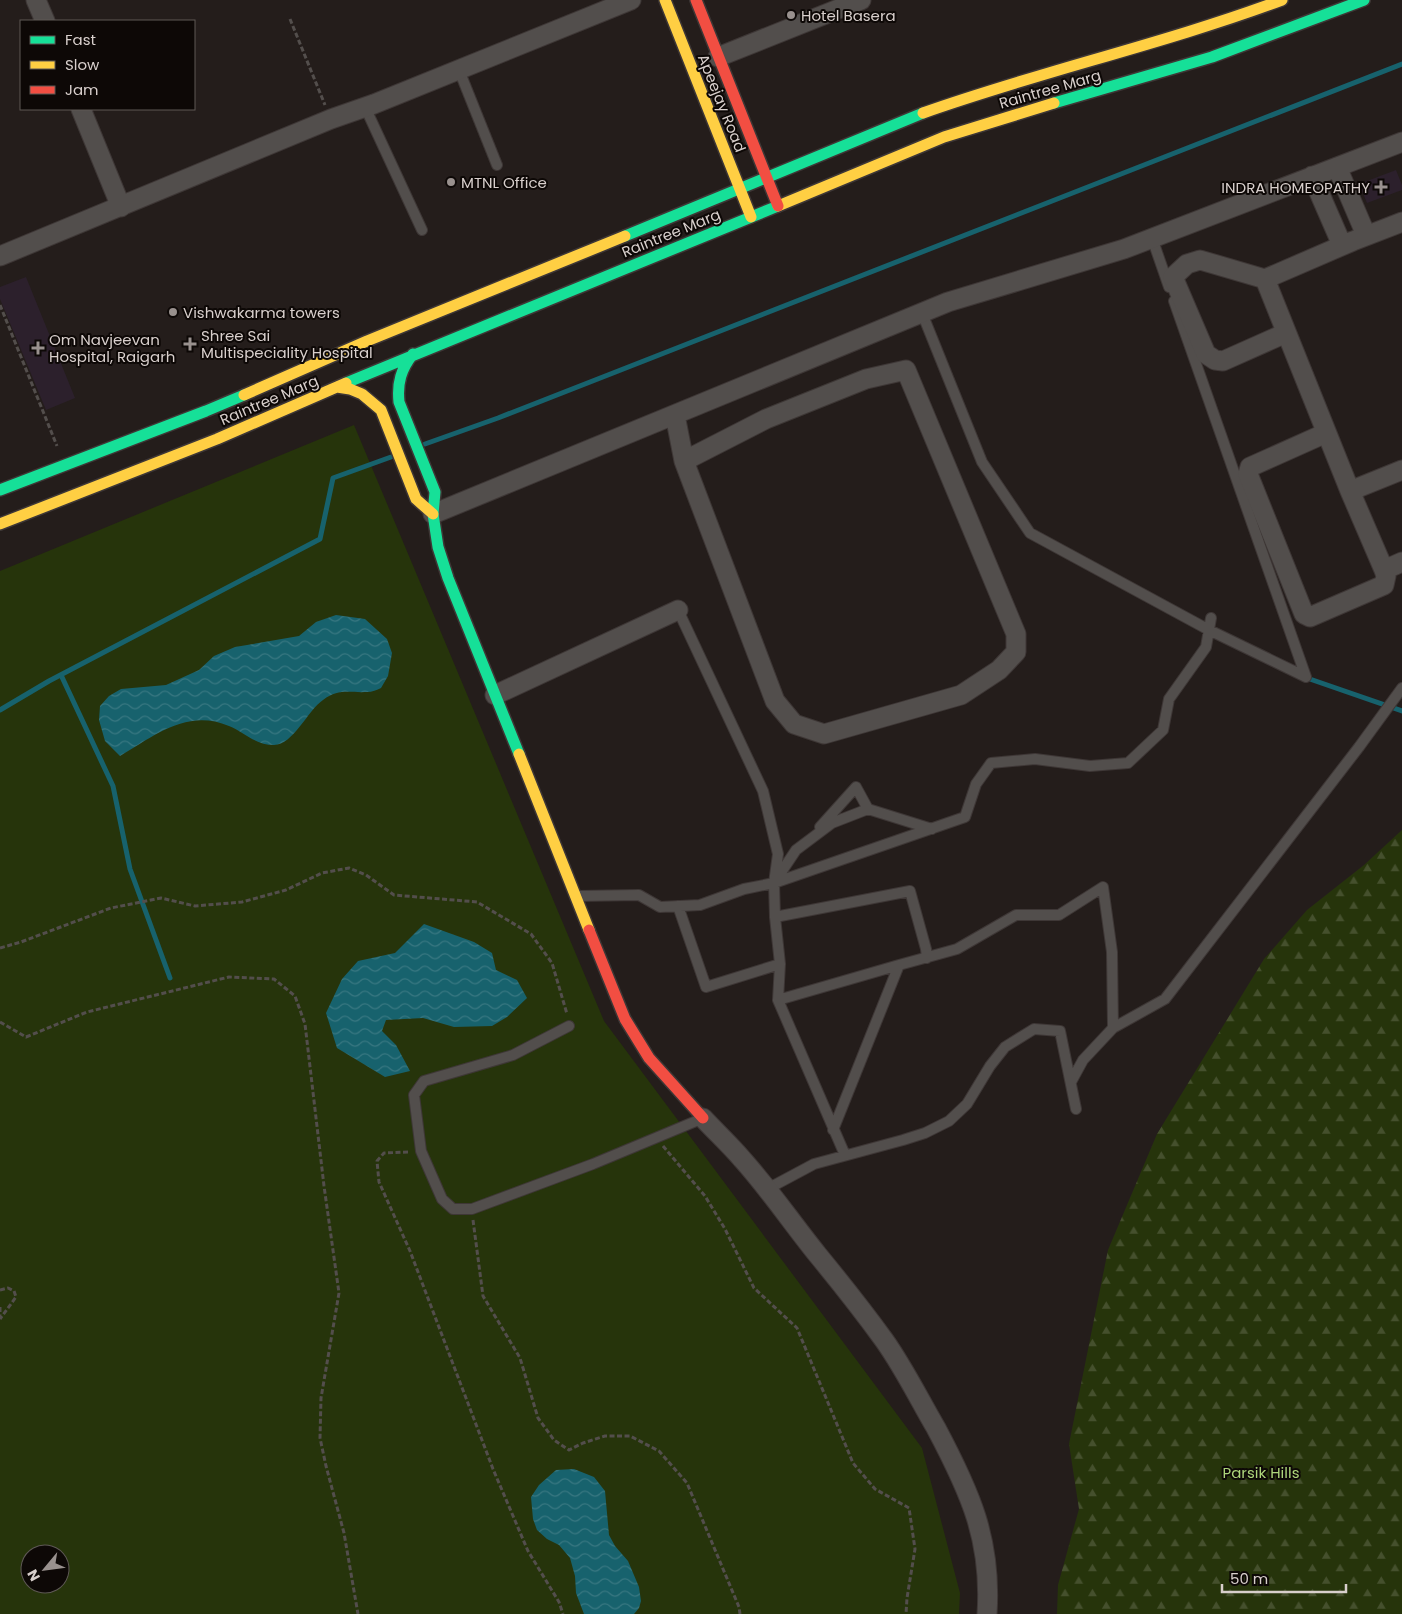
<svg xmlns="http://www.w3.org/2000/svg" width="1402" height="1614" viewBox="0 0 1402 1614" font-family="Poppins,sans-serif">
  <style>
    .medical { fill: #2c202c }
    .grass { fill: #26340b; fill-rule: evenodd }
    .forest { fill: url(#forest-firs) }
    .water { fill: url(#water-waves) }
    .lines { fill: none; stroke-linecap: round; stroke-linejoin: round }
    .stream { stroke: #17626d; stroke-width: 5 }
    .lane-casing { stroke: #3e3736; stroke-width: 12 }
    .street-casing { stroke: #3e3736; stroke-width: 21 }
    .fast-casing { stroke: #3e3736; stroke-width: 14 }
    .slow-casing { stroke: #3e3736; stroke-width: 14 }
    .jam-casing { stroke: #3e3736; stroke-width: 14 }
    .path { stroke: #534e4c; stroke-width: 3; stroke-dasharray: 5 2.5; stroke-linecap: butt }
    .lane { stroke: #524e4c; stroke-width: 10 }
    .street { stroke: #524e4c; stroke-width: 19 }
    .fast { stroke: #16e098; stroke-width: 11 }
    .slow { stroke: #ffcf43; stroke-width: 11 }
    .jam { stroke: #f24e42; stroke-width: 11 }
    .poi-dot { fill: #99918e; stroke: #0d0806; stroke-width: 2 }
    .labels { text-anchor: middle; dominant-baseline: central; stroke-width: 4; stroke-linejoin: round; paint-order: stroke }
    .poi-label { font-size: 15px; fill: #d8cfcc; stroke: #0d0806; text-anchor: start }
    .street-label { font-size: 15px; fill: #d8cfcc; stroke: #0d0806 }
    .park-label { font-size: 15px; fill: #add57a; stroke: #0d0806 }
  </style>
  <defs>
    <pattern id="forest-firs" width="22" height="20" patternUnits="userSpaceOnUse" patternTransform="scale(1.25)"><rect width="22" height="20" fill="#26340b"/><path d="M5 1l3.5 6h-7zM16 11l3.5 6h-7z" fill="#45502d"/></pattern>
    <pattern id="water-waves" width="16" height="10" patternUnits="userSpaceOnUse" patternTransform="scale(1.25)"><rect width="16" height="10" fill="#17626d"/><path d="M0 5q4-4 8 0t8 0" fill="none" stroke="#387781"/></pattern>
  </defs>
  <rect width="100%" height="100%" fill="#241d1b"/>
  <path class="medical" d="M1396,170L1402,185V190L1367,203L1359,184Z
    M26,277L75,398L46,410L0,299V287Z"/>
  <path class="grass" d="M354,425L604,1021L922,1448L960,1593L959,1614H0V571ZM30,1554H60V1584H30Z"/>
  <path class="forest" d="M1402,830V1614H1057L1058,1585L1079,1509L1069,1444L1108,1250L1157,1134L1264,959L1307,910L1364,865Z"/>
  <path class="water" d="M336,615L365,619L387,639L392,653L388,676L381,688C377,690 372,692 367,692C349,693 339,688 323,700C308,710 293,745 274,745C255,745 244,732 229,726C187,708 154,736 120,756L105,741L99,720L100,706L109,696L121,689L166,685L199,670L214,656L235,647L299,636L316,622Z
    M424,924L474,942L492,953L496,970L517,980L527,998L507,1017L492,1026L454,1027L423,1018L386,1020L382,1031L396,1045L410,1071L385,1077L337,1048L326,1013L342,979L358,961L395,953Z
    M574,1469L594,1477L605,1491L609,1535L615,1546L628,1561L639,1587L641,1601L639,1608L634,1614H584L576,1593L575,1576L570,1558L559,1545L547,1539L537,1530L533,1519L531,1497L539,1485L556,1470Z"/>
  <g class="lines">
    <path class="stream" d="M425,444L498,418L1402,64
      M61,675L113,786L130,869L170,978
      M1304,677L1402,711
      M0,710L49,681L320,539L333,478L391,457"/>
    <defs>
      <path id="lane" d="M459,70L497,165
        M365,107L422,230
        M1152,238L1169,287
        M922,313L982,462L1030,533L1209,630L1306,677L1174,301
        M678,610L763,791L778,854L774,883L775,917L910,891L926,949L927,958
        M820,827L856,787L868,809
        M774,883L965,817L976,784L991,763L1035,759L1090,766L1128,763L1163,730L1169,699L1206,647L1211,618
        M577,896L639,895L660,907L700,905L744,889L774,883L796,850L832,823L868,809L932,829
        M678,906L706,987L780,964L775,917
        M899,965L957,949L1016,915H1059L1103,887L1112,952L1113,1028
        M778,1000L780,964
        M569,1026L513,1055L424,1081L414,1095L421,1151L442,1199L453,1209H472L593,1164L701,1119
        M1071,1082L1083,1060L1113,1028L1165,999L1359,747L1402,688
        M833,1130L899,965L778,1000L845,1155
        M766,1181L771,1187L814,1164L903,1140L925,1133L949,1121L967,1104L990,1066L1005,1047L1034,1029L1060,1031L1076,1109"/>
      <path id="street" d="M36,0L45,21
        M718,57L861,0
        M81,109L121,207
        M1337,167L1366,235
        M1312,176L1342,245
        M1402,222L1353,241L1265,279L1350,491L1402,470
        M0,256L331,119L374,104L631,0
        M1265,279L1200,260L1187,264L1173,277L1206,354L1215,360L1223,361L1286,333
        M675,415L684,461L775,701L794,724L824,734L961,695L999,670L1016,652V634L906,370L866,379L766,419L684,461
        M1326,433L1250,467L1248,474L1304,614L1310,617L1384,585L1386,576L1384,570
        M1350,491L1384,570L1402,562
        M433,514L948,302L1124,249L1402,142
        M495,695L678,610
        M703,1118C716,1132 730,1145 742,1159C769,1189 792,1223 817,1254C840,1282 863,1311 884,1340C904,1368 919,1399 936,1428C970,1492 992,1540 987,1614"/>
      <path id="fast" d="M1054,103L1212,57L1364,0
        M625,236L923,113
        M413,354C401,369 397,383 399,402L435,492L433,514L438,547L448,578L519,754
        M346,383L778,206
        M0,490L206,411L244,395"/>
      <path id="slow" d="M665,0L751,217
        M923,113C1041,71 1164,44 1282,0
        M778,206L944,137L1054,103
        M337,387L350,389L362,394L381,410L416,499L433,514
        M244,395L367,341L625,236
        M0,524L217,439L346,383
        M519,754L589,930"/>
      <path id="jam" d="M696,0L778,206
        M589,930L625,1019L649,1058L703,1118"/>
    </defs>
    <use href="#lane" class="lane-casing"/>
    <use href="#street" class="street-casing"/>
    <use href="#fast" class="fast-casing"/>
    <use href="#slow" class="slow-casing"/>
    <use href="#jam" class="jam-casing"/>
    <path class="path" d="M290,19L325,105
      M0,305L57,446
      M0,948L21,942L111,908L161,898L195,906L242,902L286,890L322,873L349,868L366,875L394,895L477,902L531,934L552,963L567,1014
      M0,1022L26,1037L87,1012L229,977L274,979L295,996L305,1024L324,1186L339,1293L321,1398L320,1438L326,1466L344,1533L358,1614
      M663,1146L705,1196L725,1229L754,1288L797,1328L853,1463L875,1489L909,1508L915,1549L907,1598L906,1614
      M408,1152L384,1153L377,1161L379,1182L410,1251L493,1469L528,1551L559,1602L563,1614
      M473,1220L483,1296L520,1358L538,1418L554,1440L569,1450L583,1443L605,1436H630L659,1451L687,1483L739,1607L740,1614
      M0,1290L8,1288L14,1291L16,1297L0,1319
      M0,1307V1318"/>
    <use href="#lane" class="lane"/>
    <use href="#street" class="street"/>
    <use href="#fast" class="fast"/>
    <use href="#slow" class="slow"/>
    <use href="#jam" class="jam"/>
  </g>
  <g class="poi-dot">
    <circle cx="791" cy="15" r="5"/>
    <circle cx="451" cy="182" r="5"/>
    <path d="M1378.5 179.5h5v5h5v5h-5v5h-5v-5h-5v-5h5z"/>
    <circle cx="173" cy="312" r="5"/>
    <path d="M187.5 336.5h5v5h5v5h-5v5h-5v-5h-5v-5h5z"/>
    <path d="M35.5 340.5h5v5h5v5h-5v5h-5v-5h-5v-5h5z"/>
  </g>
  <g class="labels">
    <g class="poi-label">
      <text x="801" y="15">Hotel Basera</text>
      <text x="461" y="182">MTNL Office</text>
      <text x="1370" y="187" text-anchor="end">INDRA HOMEOPATHY</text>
      <text x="183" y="312">Vishwakarma towers</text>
      <text x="201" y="335">Shree Sai<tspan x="201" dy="17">Multispeciality Hospital</tspan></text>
      <text x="49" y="339">Om Navjeevan<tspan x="49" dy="17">Hospital, Raigarh</tspan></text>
    </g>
    <g class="street-label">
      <text transform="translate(1050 89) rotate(-16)">Raintree Marg</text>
      <text transform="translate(722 103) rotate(68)">Apeejay Road</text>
      <text transform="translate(671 233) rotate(-22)">Raintree Marg</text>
      <text transform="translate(269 400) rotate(-23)">Raintree Marg</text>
    </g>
    <g class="park-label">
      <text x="1261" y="1472">Parsik Hills</text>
    </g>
  </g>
  <rect x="20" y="20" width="175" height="90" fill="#0d0806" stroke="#5e5855"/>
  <rect x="30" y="36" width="25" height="8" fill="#16e098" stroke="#5e5855"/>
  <text x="65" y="45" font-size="15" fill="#d8cfcc">Fast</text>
  <rect x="30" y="61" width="25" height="8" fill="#ffcf43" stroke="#5e5855"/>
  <text x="65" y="70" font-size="15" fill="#d8cfcc">Slow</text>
  <rect x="30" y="86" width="25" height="8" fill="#f24e42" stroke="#5e5855"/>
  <text x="65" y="95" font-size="15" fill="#d8cfcc">Jam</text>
  <g transform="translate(45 1569) rotate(241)"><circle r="24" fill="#0d0806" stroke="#5e5855"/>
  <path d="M0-4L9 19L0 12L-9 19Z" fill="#99918e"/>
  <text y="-8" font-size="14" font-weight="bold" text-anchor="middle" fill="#d8cfcc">N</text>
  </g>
  <path d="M1222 1584v8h124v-8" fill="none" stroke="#d8cfcc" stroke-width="2.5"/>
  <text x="1230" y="1584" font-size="15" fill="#d8cfcc" stroke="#0d0806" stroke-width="4" paint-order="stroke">50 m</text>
</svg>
